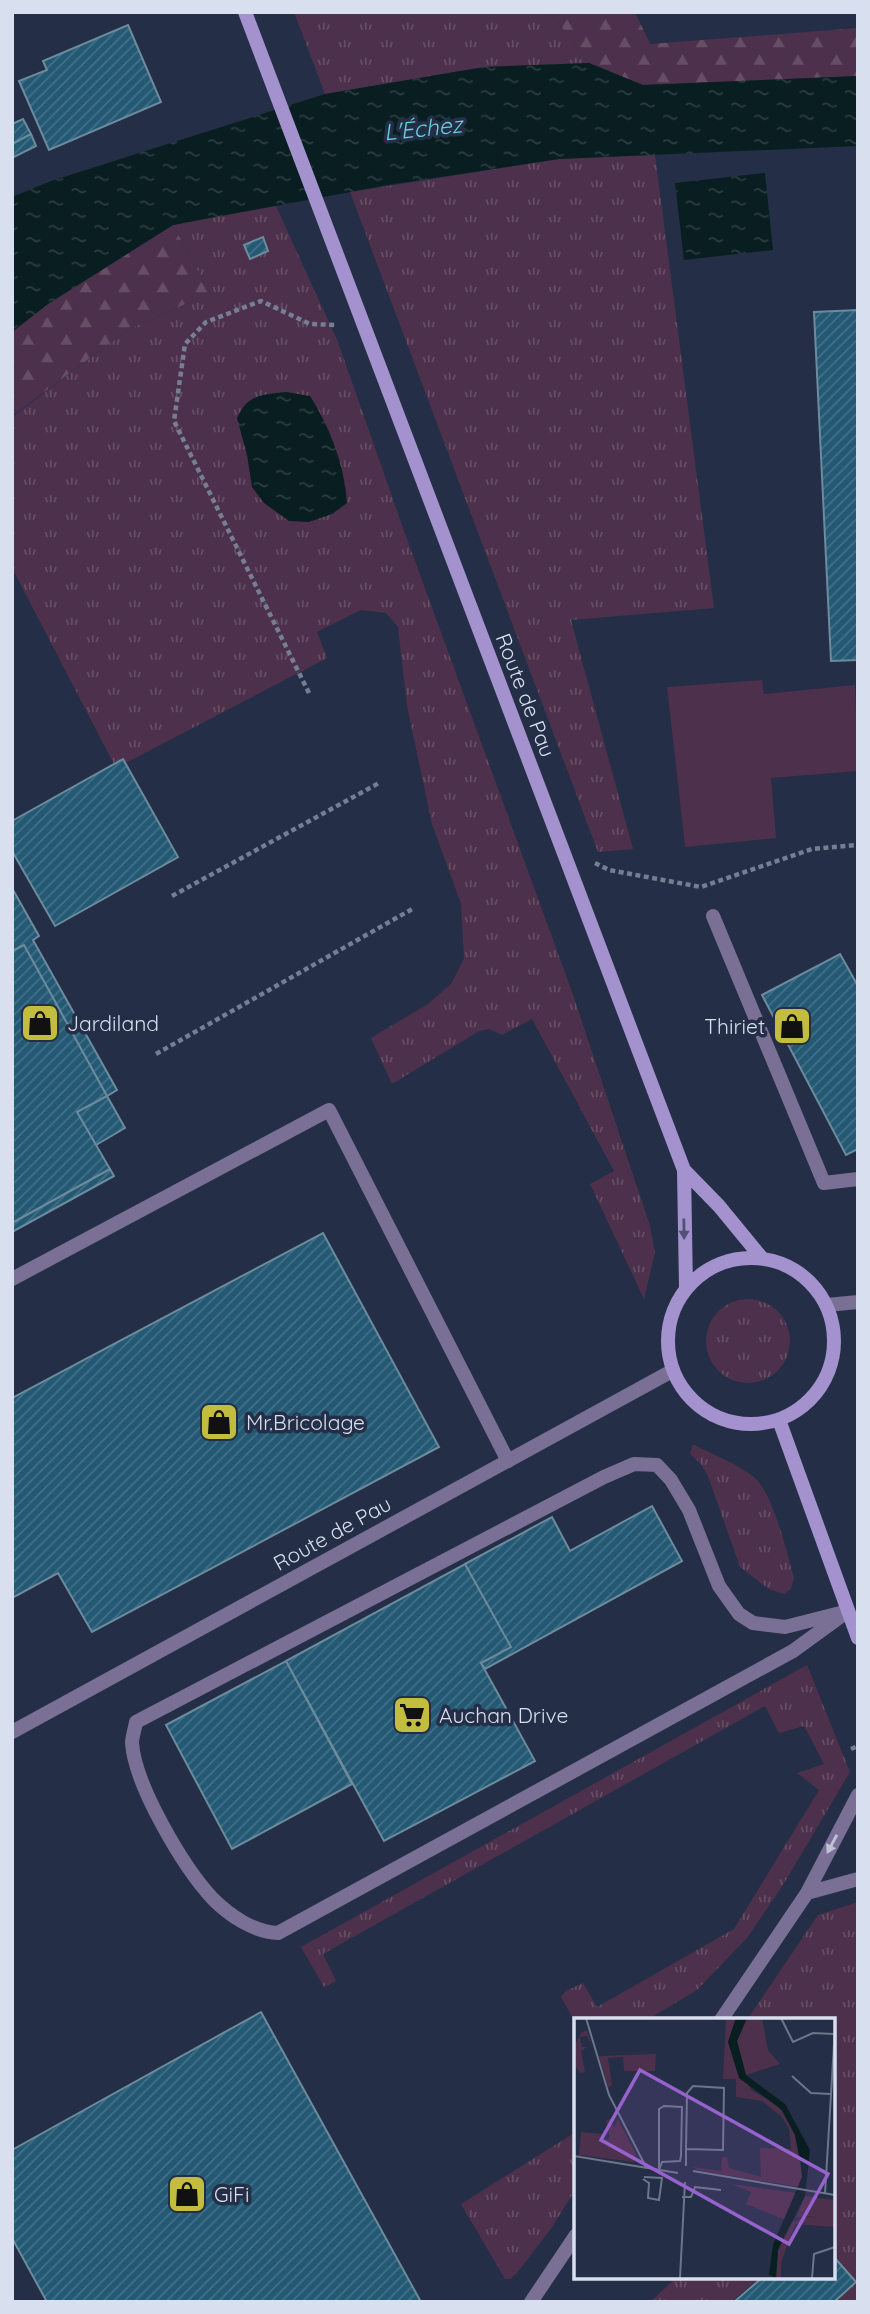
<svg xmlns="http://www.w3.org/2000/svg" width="870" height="2314" viewBox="0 0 870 2314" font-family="Quicksand,sans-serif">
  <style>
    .grass { fill: url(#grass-tufts) }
    .forest { fill: url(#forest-firs) }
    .garden { fill: #4d304b }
    .water { fill: url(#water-ripples) }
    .building { fill: url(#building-hatch); stroke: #6c8b9d; stroke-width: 2 }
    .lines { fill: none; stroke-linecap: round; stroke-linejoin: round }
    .path { stroke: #757e92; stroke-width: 4.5; stroke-dasharray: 5 3.5; stroke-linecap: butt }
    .service { stroke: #7a6f95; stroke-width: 14 }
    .minor { stroke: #7a6f95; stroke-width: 14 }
    .tertiary { stroke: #7a6f95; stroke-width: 14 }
    .secondary { stroke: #a492cf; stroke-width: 14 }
    .oneway { fill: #515176 }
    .oneway2 { fill: #c0c3d8 }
    .labels { text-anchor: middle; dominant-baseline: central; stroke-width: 7; stroke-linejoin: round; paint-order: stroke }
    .street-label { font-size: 21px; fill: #d8dfef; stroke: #242e46 }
    .poi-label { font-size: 21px; fill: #d8dfef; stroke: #242e46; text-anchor: start }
    .water-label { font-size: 23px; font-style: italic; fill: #63d2da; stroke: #242e46 }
    .inset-road { fill: none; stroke: #6c758a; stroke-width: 2 }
    .view { fill: #9762cd; fill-opacity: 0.15; stroke: #9762cd; stroke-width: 3.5 }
    .inset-edge { fill: none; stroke: #d8dfef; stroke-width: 3.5 }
  </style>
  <defs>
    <pattern id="grass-tufts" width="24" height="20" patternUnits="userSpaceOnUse" patternTransform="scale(1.75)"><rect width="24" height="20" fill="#4d304b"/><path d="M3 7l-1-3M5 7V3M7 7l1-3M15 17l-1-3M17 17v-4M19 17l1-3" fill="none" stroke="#664e65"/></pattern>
    <pattern id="forest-firs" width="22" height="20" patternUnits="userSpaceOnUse" patternTransform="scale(1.75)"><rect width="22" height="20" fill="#4d304b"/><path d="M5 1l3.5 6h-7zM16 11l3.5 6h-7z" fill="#664e65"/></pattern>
    <pattern id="water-ripples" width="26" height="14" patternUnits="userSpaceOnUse" patternTransform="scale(1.75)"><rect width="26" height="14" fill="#081e20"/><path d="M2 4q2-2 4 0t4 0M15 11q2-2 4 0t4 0" fill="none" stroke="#2b3e41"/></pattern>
    <pattern id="building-hatch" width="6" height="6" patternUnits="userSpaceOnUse" patternTransform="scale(1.75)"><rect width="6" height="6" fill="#245974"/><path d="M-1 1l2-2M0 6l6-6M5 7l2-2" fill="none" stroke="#437088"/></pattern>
  </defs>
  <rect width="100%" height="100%" fill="#242e46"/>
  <path class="grass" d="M294,12H550L589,63L484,67L325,94Z
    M655,155L714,608L571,620L633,849L598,852L350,192L559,159Z
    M275,204L338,342L403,528L571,989L650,1226L655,1253L644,1299L590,1184L614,1171L532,1019L502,1035L489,1029L479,1031L392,1084L371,1038L428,1004L451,984L464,959L461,904L432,824L407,706L398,627L386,613L361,610L317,632L327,658L116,768L12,568V417L129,329L210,293L173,225Z
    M706 1341a42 42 0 1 1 84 0a42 42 0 1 1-84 0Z
    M693,1444C713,1455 737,1463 755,1478C773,1494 787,1553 794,1578L791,1589L784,1594L769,1589L740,1567L708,1476L701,1464L690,1454Z
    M807,1665L850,1772L783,1885L747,1938L697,1990L647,2020H576V2024L561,1997L566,1991L583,1983L597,2007L734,1929L819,1790L797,1773L824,1764L804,1726L779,1733L765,1706L323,1954L336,1981L324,1987L301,1947Z
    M858,1902V2302H834L856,2282L833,2256V2020H747L818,1915Z
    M576,2132V2189L550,2230L517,2273L510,2279H505L461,2204Z
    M677,2277H761L731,2302H650Z"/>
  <path class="forest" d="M550,12H635L650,44L858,28V76L643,85L589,63Z
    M173,225L210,293L129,329L12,416V332L48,304Z"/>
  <path class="garden" d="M762,680L764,694L855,685L858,771L771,778L776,838L685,847L667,687Z"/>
  <path class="water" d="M589,63L643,85L858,76V146L559,159L388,185L173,225L48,304L12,332V197L51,181L325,94L484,67Z
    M765,173L773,250L684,260L675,183Z
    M286,392L310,396C330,427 345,467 347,503L332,514L309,522L289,521L264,503L252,487L247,455L237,418C248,394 261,395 286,392Z"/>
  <path class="building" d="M128,25L161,102L49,150L19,81L47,70L43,61Z
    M23,119L31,134L12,144V124Z
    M31,134L36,146L12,158V144Z
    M263,237L268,251L250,259L244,245Z
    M858,310V660L831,661L814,312Z
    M123,759L178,857L55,926L12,851V821Z
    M12,888L39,936L33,940L117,1090L107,1096L24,945L12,951Z
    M24,945L107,1096L77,1112L110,1169L12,1223V951Z
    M840,954L858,986V1149L846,1155L762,995Z
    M107,1096L125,1128L96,1145L77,1112Z
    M110,1169L114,1176L12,1232V1223Z
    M323,1233L439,1447L92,1632L58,1573L12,1598V1398Z
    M652,1506L682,1561L485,1669L481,1663L511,1647L465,1564L552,1517L570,1551Z
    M465,1564L511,1647L481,1663L535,1761L384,1841L286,1661Z
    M286,1661L352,1784L232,1849L166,1725Z
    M261,2012L421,2302H47L12,2238V2150Z
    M833,2256L856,2282L834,2302H734L763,2277H833Z"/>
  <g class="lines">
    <path class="path" d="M309,693L174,421L185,344L206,322L261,301L310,324L336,325
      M595,863L609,870L701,887L812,849L858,845
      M172,896L379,783
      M156,1054L414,908
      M851,1749L858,1746"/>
    <path class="service" d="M713,916L824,1183L858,1179
      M12,1279L329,1110L508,1461
      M634,1464L657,1465L671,1480L689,1510L719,1586L739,1614L753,1623L785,1627L848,1611L793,1651L278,1933C254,1932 230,1916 213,1899C184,1868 135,1786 132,1743C132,1737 135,1729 136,1722L604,1477Z"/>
    <path class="minor" d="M12,1732L672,1371
      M807,1893L858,1879
      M721,2020L807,1893L858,1795
      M531,2302L576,2235"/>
    <path class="tertiary" d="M827,1305L858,1302"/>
    <path class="secondary" d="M245,12L684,1170L686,1287
      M684,1170L719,1206L761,1257
      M668 1341a83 83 0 1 1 166 0a83 83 0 1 1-166 0Z
      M779,1420L858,1638"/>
  </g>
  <defs><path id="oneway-solid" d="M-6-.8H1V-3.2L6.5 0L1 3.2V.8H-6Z" transform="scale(1.75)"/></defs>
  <use class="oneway" href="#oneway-solid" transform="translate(684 1229) rotate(89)"/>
  <use class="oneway2" href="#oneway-solid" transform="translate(832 1844) rotate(118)"/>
  <defs>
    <symbol id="shop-square" viewBox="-11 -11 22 22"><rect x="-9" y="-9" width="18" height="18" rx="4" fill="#c2bd3f" stroke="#242e46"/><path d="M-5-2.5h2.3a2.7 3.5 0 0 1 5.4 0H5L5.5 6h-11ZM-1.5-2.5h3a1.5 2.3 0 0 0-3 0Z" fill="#111"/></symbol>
    <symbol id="supermarket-square" viewBox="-11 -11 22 22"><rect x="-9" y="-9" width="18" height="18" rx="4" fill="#c2bd3f" stroke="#242e46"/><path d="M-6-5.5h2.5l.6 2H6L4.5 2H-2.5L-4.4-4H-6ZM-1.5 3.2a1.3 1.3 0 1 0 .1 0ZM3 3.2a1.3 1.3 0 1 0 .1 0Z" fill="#111"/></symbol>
  </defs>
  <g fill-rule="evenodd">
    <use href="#shop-square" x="18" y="1001" width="44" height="44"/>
    <use href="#shop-square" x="770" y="1004" width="44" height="44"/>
    <use href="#shop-square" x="197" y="1400" width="44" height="44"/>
    <use href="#supermarket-square" x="390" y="1693" width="44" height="44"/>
    <use href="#shop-square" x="165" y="2172" width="44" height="44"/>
  </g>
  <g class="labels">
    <g class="street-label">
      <text transform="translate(526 695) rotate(69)">Route de Pau</text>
      <text transform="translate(332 1533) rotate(-29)">Route de Pau</text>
    </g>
    <g class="poi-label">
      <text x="67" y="1023">Jardiland</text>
      <text x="765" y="1026" text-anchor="end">Thiriet</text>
      <text x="246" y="1422">Mr.Bricolage</text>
      <text x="439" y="1715">Auchan Drive</text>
      <text x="214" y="2194">GiFi</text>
    </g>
    <g class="water-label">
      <text transform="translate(423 128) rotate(-6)">L'Échez</text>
    </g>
  </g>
  <g transform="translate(574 2018)">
    <rect width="261" height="261" fill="#242e46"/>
    <path d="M173,0H188L194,32L206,46L172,57L163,23ZM13,12L18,28L13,18L6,19L8,29H13L7,33L11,54L6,55L0,46V29L7,15ZM82,36L81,53H50L49,39L34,40L38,67L34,69L25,38ZM37,101L40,110L44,101L62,136L60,144L5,137L7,114L29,116L30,122L36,121L32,102ZM186,130L218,131L221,159H228L225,169L123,152L119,149L147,153L148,139H153L155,150L187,159ZM158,166L222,175L212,202L172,186L177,174ZM231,178L261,182V209L246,208V201L237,198L222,200Z" fill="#4d304b"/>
    <path d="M152,0H162L154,24L177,72L204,87L221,117L228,159H220L215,111L208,99L188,83L162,79V61H149ZM237,198L246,201V208L221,206L207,245V260H202L204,232L218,204Z" fill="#4d304b"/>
    <path d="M162,0H173L163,23L172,57L211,86L236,132L231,178L204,232L202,260L195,257L199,227L228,159L227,146L221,117L208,92L165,60L154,24Z" fill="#081e20"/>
    <path class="inset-road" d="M12,0L35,77L72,149M207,0L219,24L239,15L260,16M218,58L237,75L257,76M90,88L108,89L107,138L106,143L88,144L85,152V91ZM0,138L104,155M112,148V131L113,75L119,68L150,70L149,132L112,131M119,153L261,177M69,161L75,165L74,180L85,182L88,160L70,159M251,176L261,10M108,179H117L121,169L147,172M106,260L111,164M238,260L240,236L261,229"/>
    <path class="view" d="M66,52L254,156L215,226L27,122Z"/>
    <rect width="261" height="261" class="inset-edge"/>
  </g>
  <rect width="870" height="2314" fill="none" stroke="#d8dfef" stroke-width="28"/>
</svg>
